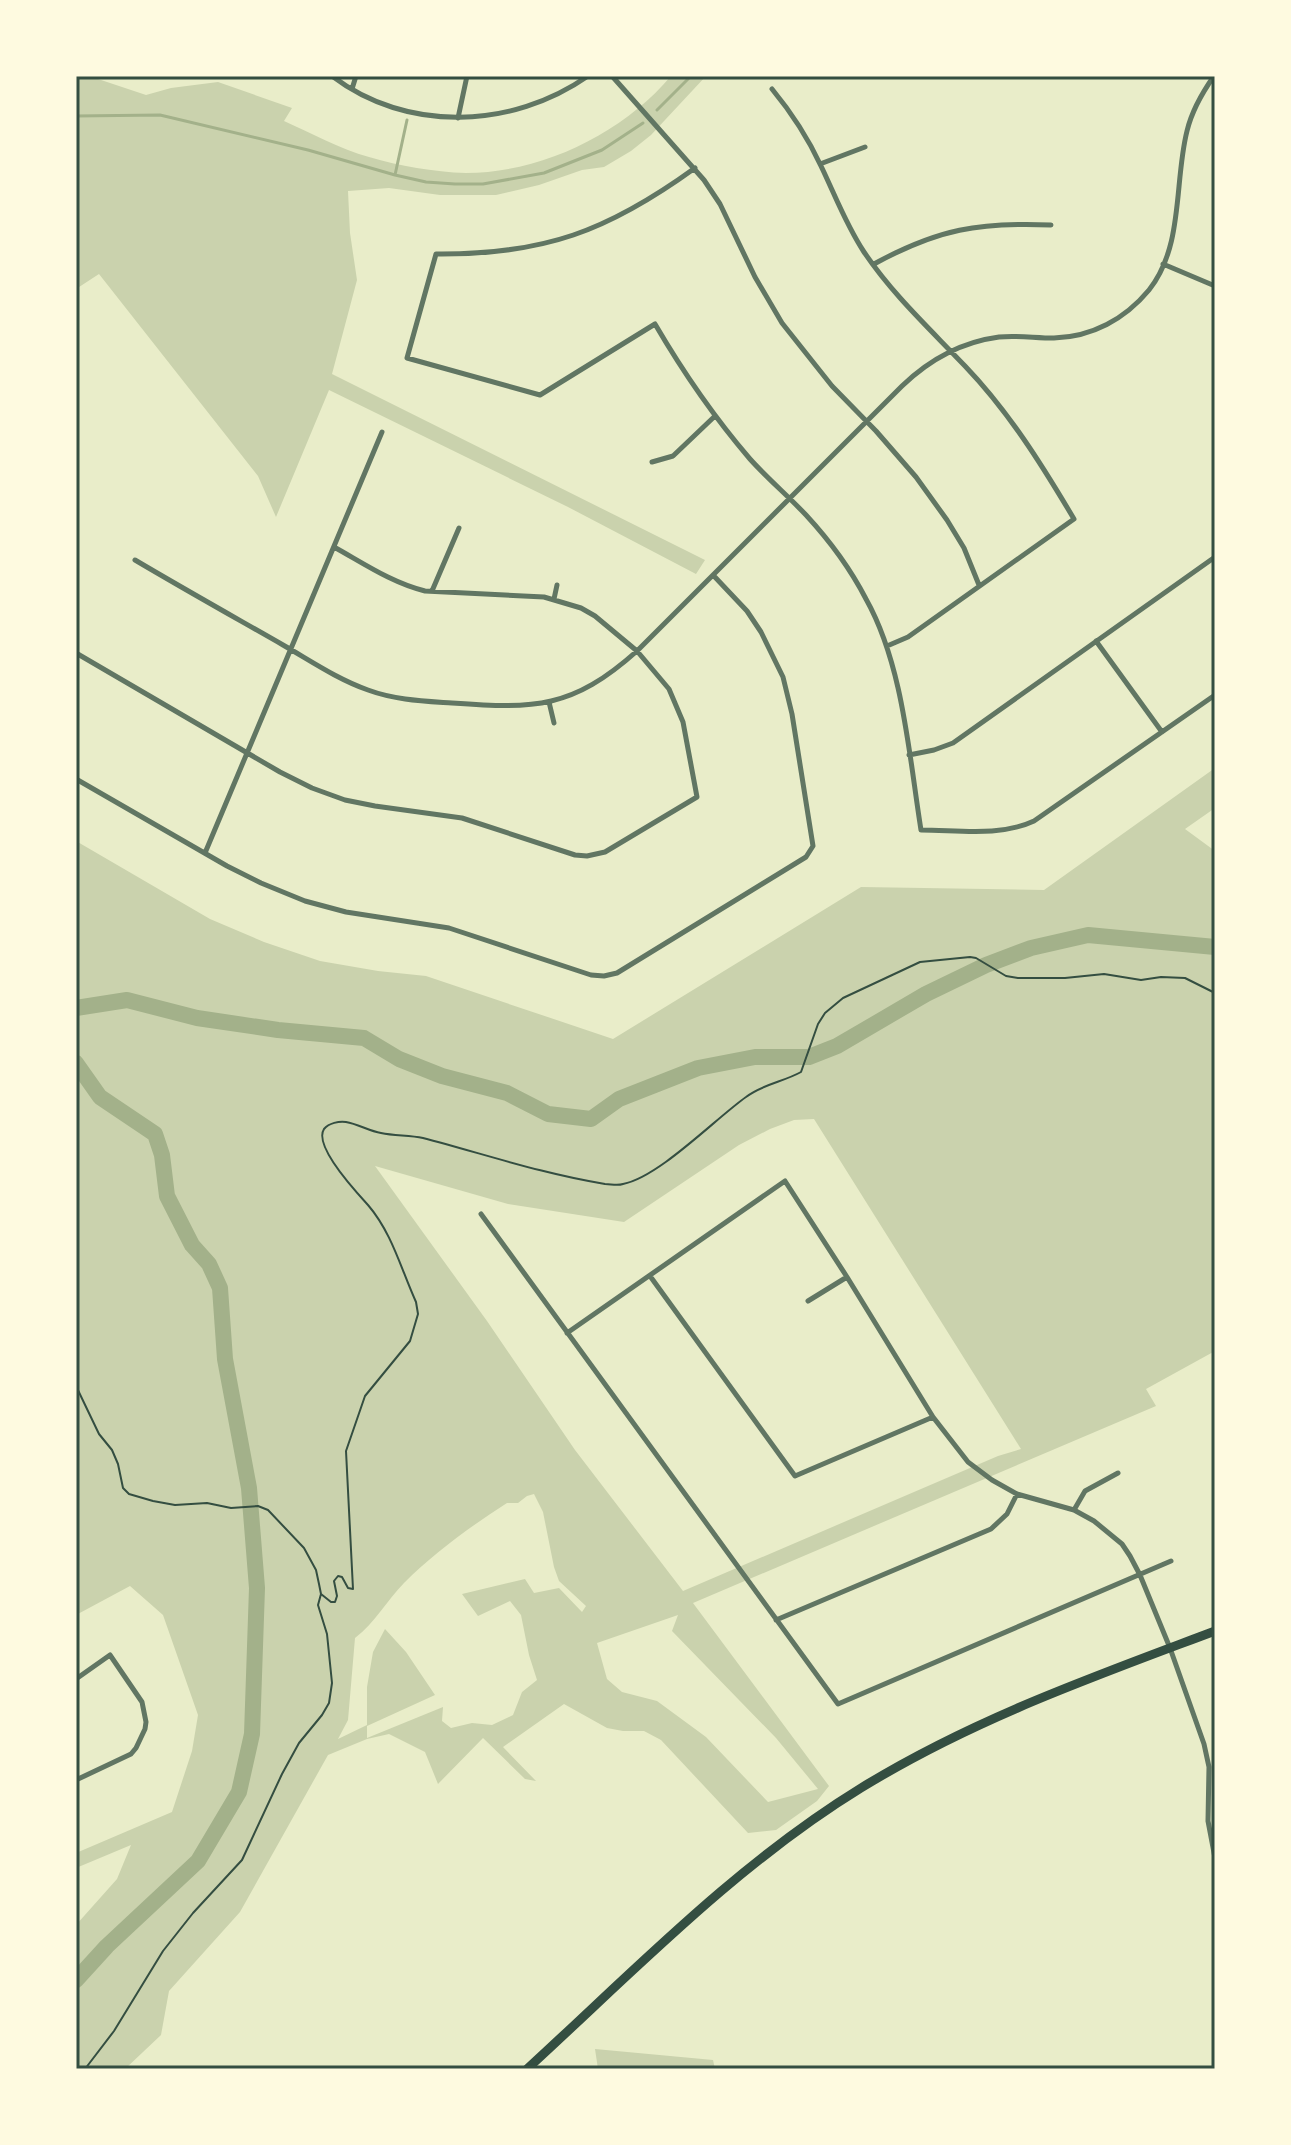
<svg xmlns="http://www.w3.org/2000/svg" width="1291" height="2145" viewBox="0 0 1291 2145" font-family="'Open Sans',sans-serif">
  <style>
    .green { fill: #cad2ad; fill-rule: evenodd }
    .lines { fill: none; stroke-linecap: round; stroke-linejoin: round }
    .stream { stroke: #a3b18a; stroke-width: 3 }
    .river { stroke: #a3b18a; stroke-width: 16 }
    .path { stroke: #344e41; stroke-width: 2 }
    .minor { stroke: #617663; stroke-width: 5 }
    .primary { stroke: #344e41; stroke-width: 9 }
    .neatline { fill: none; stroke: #344e41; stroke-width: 3 }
  </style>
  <rect width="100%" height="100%" fill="#e9edc9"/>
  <path class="green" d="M76,76H89L146,95L171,88L218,82L292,108L284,121C311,133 340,149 369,157C400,166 433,172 466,173C542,173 623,133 671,76H706L651,135L631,151L604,167L582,170L539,185L496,195H440L389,188L348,191L350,233L357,280L332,374L705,560L696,574L568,507L329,390L276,517L258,476L99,274L76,289Z
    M1215,768V808L1185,829L1215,851V1351L1146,1389L1156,1406L693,1603L829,1786L817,1801L776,1830L748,1833L661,1740L644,1731H623L607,1728L564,1704L503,1747L536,1781L525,1779L483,1738L438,1784L425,1752L389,1734L367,1739L328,1755L240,1912L169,1991L161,2035L125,2069H76V1925L117,1879L131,1845L76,1868V1853L172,1812L192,1751L198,1715L163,1615L130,1586L76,1615V841L210,919L264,942L320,961L378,971L426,976L613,1039L861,887L1044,890ZM814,1119L1021,1449L998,1456L683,1591L575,1450L487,1321L375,1166L508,1204L624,1222L739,1145L770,1129L794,1120ZM534,1494L543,1512L554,1567L559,1581L586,1606L582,1612L559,1588L534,1593L525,1579L462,1594L478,1616L510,1601L521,1615L529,1655L537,1680L522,1692L513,1715L492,1725L472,1723L451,1728L442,1721L443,1707L367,1738V1726L435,1695L406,1652L385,1629L373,1652L367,1687V1725L338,1739L348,1720L355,1638C375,1623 387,1600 404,1583C434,1553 471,1526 507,1503H518L527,1496ZM678,1615L672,1631L776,1738L818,1789L768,1802L706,1737L657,1701L622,1692L607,1679L597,1643Z
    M595,2049L713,2060L715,2069H598Z"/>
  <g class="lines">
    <path class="stream" d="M657,110L691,76
      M76,116L160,115L308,150L395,175L426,182L455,184H483L544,173L602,150L643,123
      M395,175L407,120"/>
    <path class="river" d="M76,1008L127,1000L197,1018L278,1030L364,1038L399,1059L442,1076L507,1093L548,1114L591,1119L619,1099L698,1068L755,1057H809L837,1046L926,994L986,965L1031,948L1088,935L1215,947
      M76,1063L100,1097L155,1134L162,1155L167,1196L192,1245L209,1264L220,1288L225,1359L249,1488L257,1588L252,1734L239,1792L198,1861L107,1946L76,1980"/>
    <path class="path" d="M76,1386L99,1434L112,1450L118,1464L123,1488L129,1494L153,1501L175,1505L207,1503L231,1508L258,1506L268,1510L304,1548L316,1570L319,1584L321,1594L318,1605L327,1634L332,1683L329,1703L322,1715L299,1743L282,1774L242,1860L193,1913L163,1951L114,2031L85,2069
      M321,1594L331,1602H335L337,1596L334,1581L338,1576L342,1577L348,1588L353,1589L346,1451L365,1396L410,1341L418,1314L416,1302C401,1269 392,1233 368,1205C356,1192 313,1146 324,1129C329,1123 339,1121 346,1122C358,1124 369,1131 381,1133C395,1136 409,1135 423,1138C484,1154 543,1174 605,1184C611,1184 617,1186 623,1184C659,1177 715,1119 746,1097C763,1084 783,1082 801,1072L818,1024L825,1013L843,998L920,962L970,957L976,958L1006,976L1018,978H1065L1104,974L1141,980L1161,977L1185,978L1215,993"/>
    <path class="minor" d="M332,76C407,133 512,129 588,76
      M612,76L704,180L720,204L755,277L782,323L832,386L876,431L916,477L947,520L964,548L979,585
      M352,89L356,76
      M772,89C791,112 808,138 821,166C835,195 846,225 864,252C893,295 930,329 965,366C1009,412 1042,465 1074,519L908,637L887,646
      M458,118L467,76
      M820,164L865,147
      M695,168C608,231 544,255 436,254L407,358L540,395L655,324C683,372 714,417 750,459C767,478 788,496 806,515C830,541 850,568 866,599C903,665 909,755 921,830C958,830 1000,837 1034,821L1215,695
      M874,264C938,229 979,222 1051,225
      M1163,264L1215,286
      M652,462L673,456L715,416
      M135,560C184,589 234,617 283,645C311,661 337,679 368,690C395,700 424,701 452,703C535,709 572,709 637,651L902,386C929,360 961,342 999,337C1017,335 1035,338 1054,338C1092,337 1125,319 1149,290C1184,246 1174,182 1187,131C1192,110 1202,93 1214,76
      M432,591L459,528
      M554,599L557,585
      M1096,641L1162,732
      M76,653L280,772L312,788L345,800L375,806L462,818L575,855L587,856L605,852L697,797L683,722L669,689L637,651L595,616L581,608L544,597L425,591C392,583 363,563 334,547
      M549,702L554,723
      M909,755L934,750L953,743L1215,557
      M76,779L227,866L261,883L305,901L346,912L449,928L591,975L604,976L617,973L806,857L813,846L792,714L783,677L761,632L747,611L713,575
      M205,853L382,432
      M481,1214L838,1704L1171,1561
      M650,1276L795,1476L933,1417
      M808,1301L847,1277
      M567,1333L785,1181L847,1277L933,1417L968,1462L992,1480L1017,1494L1074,1510L1094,1521L1122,1544L1130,1556L1140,1575L1170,1648L1204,1744L1209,1767L1208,1821L1215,1858
      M1074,1510L1085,1491L1118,1473
      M776,1620L991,1529L1007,1514L1017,1494
      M76,1679L110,1655L142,1702L146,1722L145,1729L136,1748L131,1754L76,1780"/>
    <path class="primary" d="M527,2069C634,1971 737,1864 861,1788C973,1719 1093,1677 1215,1631"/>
  </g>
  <rect width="1291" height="2145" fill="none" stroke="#fefae0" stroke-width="156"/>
  <rect x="78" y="78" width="1135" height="1989" class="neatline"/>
</svg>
